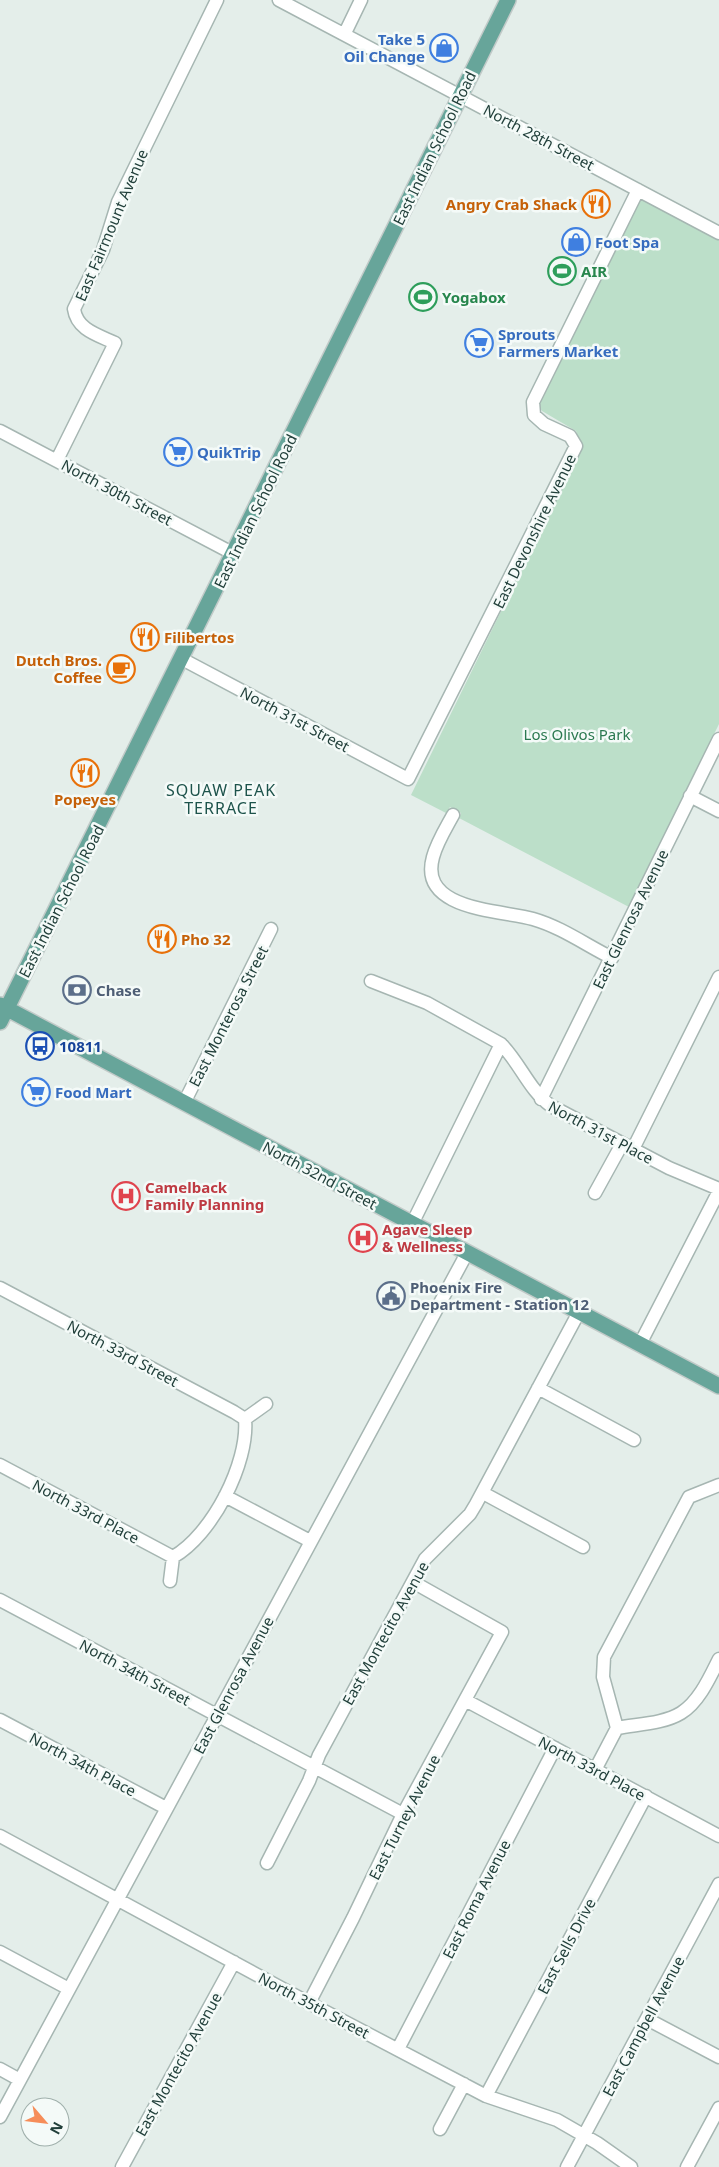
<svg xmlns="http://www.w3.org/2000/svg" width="719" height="2167" viewBox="0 0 719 2167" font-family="'Noto Sans',sans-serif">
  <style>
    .green { fill: #bcdfc9 }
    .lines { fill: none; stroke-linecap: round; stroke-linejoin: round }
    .minor-casing { stroke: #a6b6b2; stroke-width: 15 }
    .major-casing { stroke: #c1cac8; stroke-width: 18 }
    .minor { stroke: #fff; stroke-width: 12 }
    .major { stroke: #67a59a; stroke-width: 15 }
    .labels { text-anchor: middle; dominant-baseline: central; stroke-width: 5; stroke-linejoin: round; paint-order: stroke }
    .shop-label { font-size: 15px; font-weight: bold; fill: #366cbe; stroke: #f4faf8; text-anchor: start }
    .street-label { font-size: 15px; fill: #22403b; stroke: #f4faf8 }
    .food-label { font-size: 15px; font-weight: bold; fill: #c56008; stroke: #f4faf8; text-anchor: end }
    .leisure-label { font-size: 15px; font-weight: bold; fill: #27864d; stroke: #f4faf8; text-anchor: start }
    .park-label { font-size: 15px; fill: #2b7950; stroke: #f4faf8 }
    .service-label { font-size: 15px; font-weight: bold; fill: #4e5e75; stroke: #f4faf8; text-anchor: start }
    .transit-label { font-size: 15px; font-weight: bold; fill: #164399; stroke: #f4faf8; text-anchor: start }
    .health-label { font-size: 15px; font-weight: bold; fill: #be3a42; stroke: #f4faf8; text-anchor: start }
    .neighbourhood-label { font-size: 16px; letter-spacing: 1px; fill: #1d534b; stroke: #f4faf8 }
  </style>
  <rect width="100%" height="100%" fill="#e4eeea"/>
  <path class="green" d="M640,198L719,240V724L629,907L459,818L461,813L450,807L446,813L411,795L579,452L580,443L576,431L542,411L538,404Z"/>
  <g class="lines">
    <defs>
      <path id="minor" d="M279,0L719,233
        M345,33L361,0
        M0,431L234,554
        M57,460L115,343C98,335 77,330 74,309L103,250L118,202L217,0
        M182,659L408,779L576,446L570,436L544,424L534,415L533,402L638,190
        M690,796L719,811
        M453,815C446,828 437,842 433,857C418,911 502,910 533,919C561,927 586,945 612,958
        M371,981L427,1003L501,1044C520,1063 529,1090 551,1106L669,1168L719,1189
        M541,1099L719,739
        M184,1103L271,929
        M633,1149L719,977
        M595,1193L622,1144
        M412,1224L501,1044
        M0,1288L234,1412L245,1419C249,1463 212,1535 173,1557L0,1465
        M640,1344L719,1191
        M538,1388L634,1440
        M245,1419L266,1404
        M483,1493L583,1547
        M225,1496L310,1541
        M170,1581L173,1557
        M0,1600L403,1814
        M465,1700L719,1836
        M0,1720L166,1808
        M617,1728C637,1724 663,1724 681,1713C699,1702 710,1677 719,1659
        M595,1770L617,1728L603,1677L604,1657L689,1497L719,1485
        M0,1836L309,2003L486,2096L557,2120L597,2143L631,2167
        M267,1863L309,1781L319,1755L425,1559L470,1514L476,1504L579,1312
        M0,1952L69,1989
        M309,2003L353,1918L403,1814L502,1632L413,1582
        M647,2019L719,2057
        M398,2049L555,1748
        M0,2069L20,2080
        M486,2096L646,1796
        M0,2117L467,1253
        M440,2129L464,2084
        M122,2167L234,1962
        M567,2167L719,1884
        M687,2167L719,2108"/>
      <path id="major" d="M0,1005L719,1386
        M0,1022L508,0"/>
    </defs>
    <use href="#minor" class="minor-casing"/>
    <use href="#major" class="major-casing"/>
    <use href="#minor" class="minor"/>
    <use href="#major" class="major"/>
  </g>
  <defs>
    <symbol id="shop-ring" viewBox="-11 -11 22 22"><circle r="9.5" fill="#f4faf8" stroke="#3f7fe0" stroke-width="1.5"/><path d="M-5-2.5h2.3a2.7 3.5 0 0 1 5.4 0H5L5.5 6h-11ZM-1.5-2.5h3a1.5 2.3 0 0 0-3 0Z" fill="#3f7fe0"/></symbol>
    <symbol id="restaurant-ring" viewBox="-11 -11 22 22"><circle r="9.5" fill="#f4faf8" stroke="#e8710a" stroke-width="1.5"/><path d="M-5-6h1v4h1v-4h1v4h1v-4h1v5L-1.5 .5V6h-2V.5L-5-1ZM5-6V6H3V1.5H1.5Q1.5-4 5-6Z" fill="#e8710a"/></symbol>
    <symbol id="stadium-ring" viewBox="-11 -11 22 22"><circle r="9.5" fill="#f4faf8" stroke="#2e9e5b" stroke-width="1.5"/><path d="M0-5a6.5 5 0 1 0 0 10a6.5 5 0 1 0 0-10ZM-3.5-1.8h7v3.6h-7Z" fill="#2e9e5b"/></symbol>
    <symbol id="supermarket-ring" viewBox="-11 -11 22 22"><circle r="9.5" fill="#f4faf8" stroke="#3f7fe0" stroke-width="1.5"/><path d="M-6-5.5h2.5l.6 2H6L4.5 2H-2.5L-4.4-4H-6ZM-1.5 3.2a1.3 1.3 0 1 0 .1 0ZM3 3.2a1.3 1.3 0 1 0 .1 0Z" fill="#3f7fe0"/></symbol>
    <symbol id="cafe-ring" viewBox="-11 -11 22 22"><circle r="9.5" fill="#f4faf8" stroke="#e8710a" stroke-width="1.5"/><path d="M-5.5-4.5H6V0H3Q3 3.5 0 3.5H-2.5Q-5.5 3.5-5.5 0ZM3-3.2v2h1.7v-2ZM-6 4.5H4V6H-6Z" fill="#e8710a"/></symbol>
    <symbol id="bank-ring" viewBox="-11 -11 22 22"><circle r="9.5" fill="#f4faf8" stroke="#5c6f8a" stroke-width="1.5"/><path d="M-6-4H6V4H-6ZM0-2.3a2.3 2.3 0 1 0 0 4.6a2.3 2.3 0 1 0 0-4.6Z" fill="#5c6f8a"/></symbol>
    <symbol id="bus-ring" viewBox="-11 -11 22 22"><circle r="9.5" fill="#f4faf8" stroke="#1a4fb4" stroke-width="1.5"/><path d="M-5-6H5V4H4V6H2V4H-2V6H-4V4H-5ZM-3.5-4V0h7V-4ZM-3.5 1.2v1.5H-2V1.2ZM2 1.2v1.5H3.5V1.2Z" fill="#1a4fb4"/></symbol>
    <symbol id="hospital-ring" viewBox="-11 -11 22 22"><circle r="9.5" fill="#f4faf8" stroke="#e0444e" stroke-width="1.5"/><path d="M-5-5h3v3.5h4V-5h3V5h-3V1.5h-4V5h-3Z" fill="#e0444e"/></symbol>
    <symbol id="civic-ring" viewBox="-11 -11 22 22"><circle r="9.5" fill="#f4faf8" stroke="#5c6f8a" stroke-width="1.5"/><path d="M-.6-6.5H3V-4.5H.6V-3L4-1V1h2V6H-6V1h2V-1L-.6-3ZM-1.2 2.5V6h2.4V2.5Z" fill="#5c6f8a"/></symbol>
  </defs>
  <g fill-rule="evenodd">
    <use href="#shop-ring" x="428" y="32" width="32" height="32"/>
    <use href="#restaurant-ring" x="580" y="188" width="32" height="32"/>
    <use href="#shop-ring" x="560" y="226" width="32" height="32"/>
    <use href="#stadium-ring" x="546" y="255" width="32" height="32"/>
    <use href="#stadium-ring" x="407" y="281" width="32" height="32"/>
    <use href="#supermarket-ring" x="463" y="327" width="32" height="32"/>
    <use href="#supermarket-ring" x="162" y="436" width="32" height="32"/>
    <use href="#restaurant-ring" x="129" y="621" width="32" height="32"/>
    <use href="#cafe-ring" x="105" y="653" width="32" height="32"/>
    <use href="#restaurant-ring" x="69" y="757" width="32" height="32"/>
    <use href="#restaurant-ring" x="146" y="923" width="32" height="32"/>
    <use href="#bank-ring" x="61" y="974" width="32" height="32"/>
    <use href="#bus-ring" x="24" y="1030" width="32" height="32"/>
    <use href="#supermarket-ring" x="20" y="1076" width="32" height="32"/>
    <use href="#hospital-ring" x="110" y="1180" width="32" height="32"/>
    <use href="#hospital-ring" x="347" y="1222" width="32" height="32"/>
    <use href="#civic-ring" x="375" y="1280" width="32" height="32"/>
  </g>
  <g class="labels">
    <g class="shop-label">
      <text x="425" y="39" text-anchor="end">Take 5<tspan x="425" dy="17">Oil Change</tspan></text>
      <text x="595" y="242">Foot Spa</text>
      <text x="498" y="334">Sprouts<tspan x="498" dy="17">Farmers Market</tspan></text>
      <text x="197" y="452">QuikTrip</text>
      <text x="55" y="1092">Food Mart</text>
    </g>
    <g class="street-label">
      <text transform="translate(539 137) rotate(28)">North 28th Street</text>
      <text transform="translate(434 148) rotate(-64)">East Indian School Road</text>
      <text transform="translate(111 225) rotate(-67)">East Fairmount Avenue</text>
      <text transform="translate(117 492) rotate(28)">North 30th Street</text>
      <text transform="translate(255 511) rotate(-64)">East Indian School Road</text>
      <text transform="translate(534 531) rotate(-64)">East Devonshire Avenue</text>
      <text transform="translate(295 719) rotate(28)">North 31st Street</text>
      <text transform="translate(61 901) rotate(-63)">East Indian School Road</text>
      <text transform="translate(630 919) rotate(-64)">East Glenrosa Avenue</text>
      <text transform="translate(228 1016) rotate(-63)">East Monterosa Street</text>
      <text transform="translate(601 1132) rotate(28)">North 31st Place</text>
      <text transform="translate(320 1175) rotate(28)">North 32nd Street</text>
      <text transform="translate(123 1353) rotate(28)">North 33rd Street</text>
      <text transform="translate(86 1511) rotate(28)">North 33rd Place</text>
      <text transform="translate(385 1633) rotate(-61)">East Montecito Avenue</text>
      <text transform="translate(135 1672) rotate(28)">North 34th Street</text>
      <text transform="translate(233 1685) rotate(-62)">East Glenrosa Avenue</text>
      <text transform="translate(83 1764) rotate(28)">North 34th Place</text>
      <text transform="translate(592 1768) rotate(28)">North 33rd Place</text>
      <text transform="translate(404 1817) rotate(-63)">East Turney Avenue</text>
      <text transform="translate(476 1899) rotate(-63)">East Roma Avenue</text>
      <text transform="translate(566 1946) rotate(-62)">East Sells Drive</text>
      <text transform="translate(314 2005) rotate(28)">North 35th Street</text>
      <text transform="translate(643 2026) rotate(-62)">East Campbell Avenue</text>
      <text transform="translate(178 2064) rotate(-61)">East Montecito Avenue</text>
    </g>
    <g class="food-label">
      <text x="577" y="204">Angry Crab Shack</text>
      <text x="164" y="637" text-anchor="start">Filibertos</text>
      <text x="102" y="660">Dutch Bros.<tspan x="102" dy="17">Coffee</tspan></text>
      <text x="85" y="799" text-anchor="middle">Popeyes</text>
      <text x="181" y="939" text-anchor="start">Pho 32</text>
    </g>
    <g class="leisure-label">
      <text x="581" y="271">AIR</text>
      <text x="442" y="297">Yogabox</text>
    </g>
    <g class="park-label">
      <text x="577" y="734">Los Olivos Park</text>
    </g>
    <g class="service-label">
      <text x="96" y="990">Chase</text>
      <text x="410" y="1287">Phoenix Fire<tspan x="410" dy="17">Department - Station 12</tspan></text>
    </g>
    <g class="transit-label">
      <text x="59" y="1046">10811</text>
    </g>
    <g class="health-label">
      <text x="145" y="1187">Camelback<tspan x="145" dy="17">Family Planning</tspan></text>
      <text x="382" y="1229">Agave Sleep<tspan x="382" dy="17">&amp; Wellness</tspan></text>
    </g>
    <g class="neighbourhood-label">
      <text x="221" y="790">SQUAW PEAK<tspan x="221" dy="18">TERRACE</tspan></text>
    </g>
  </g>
  <g transform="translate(45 2122) rotate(118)"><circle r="24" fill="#f4faf8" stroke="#a0b0ac"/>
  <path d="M0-4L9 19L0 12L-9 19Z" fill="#f68d59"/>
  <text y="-8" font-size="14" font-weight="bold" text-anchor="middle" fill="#22403b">N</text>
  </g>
</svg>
